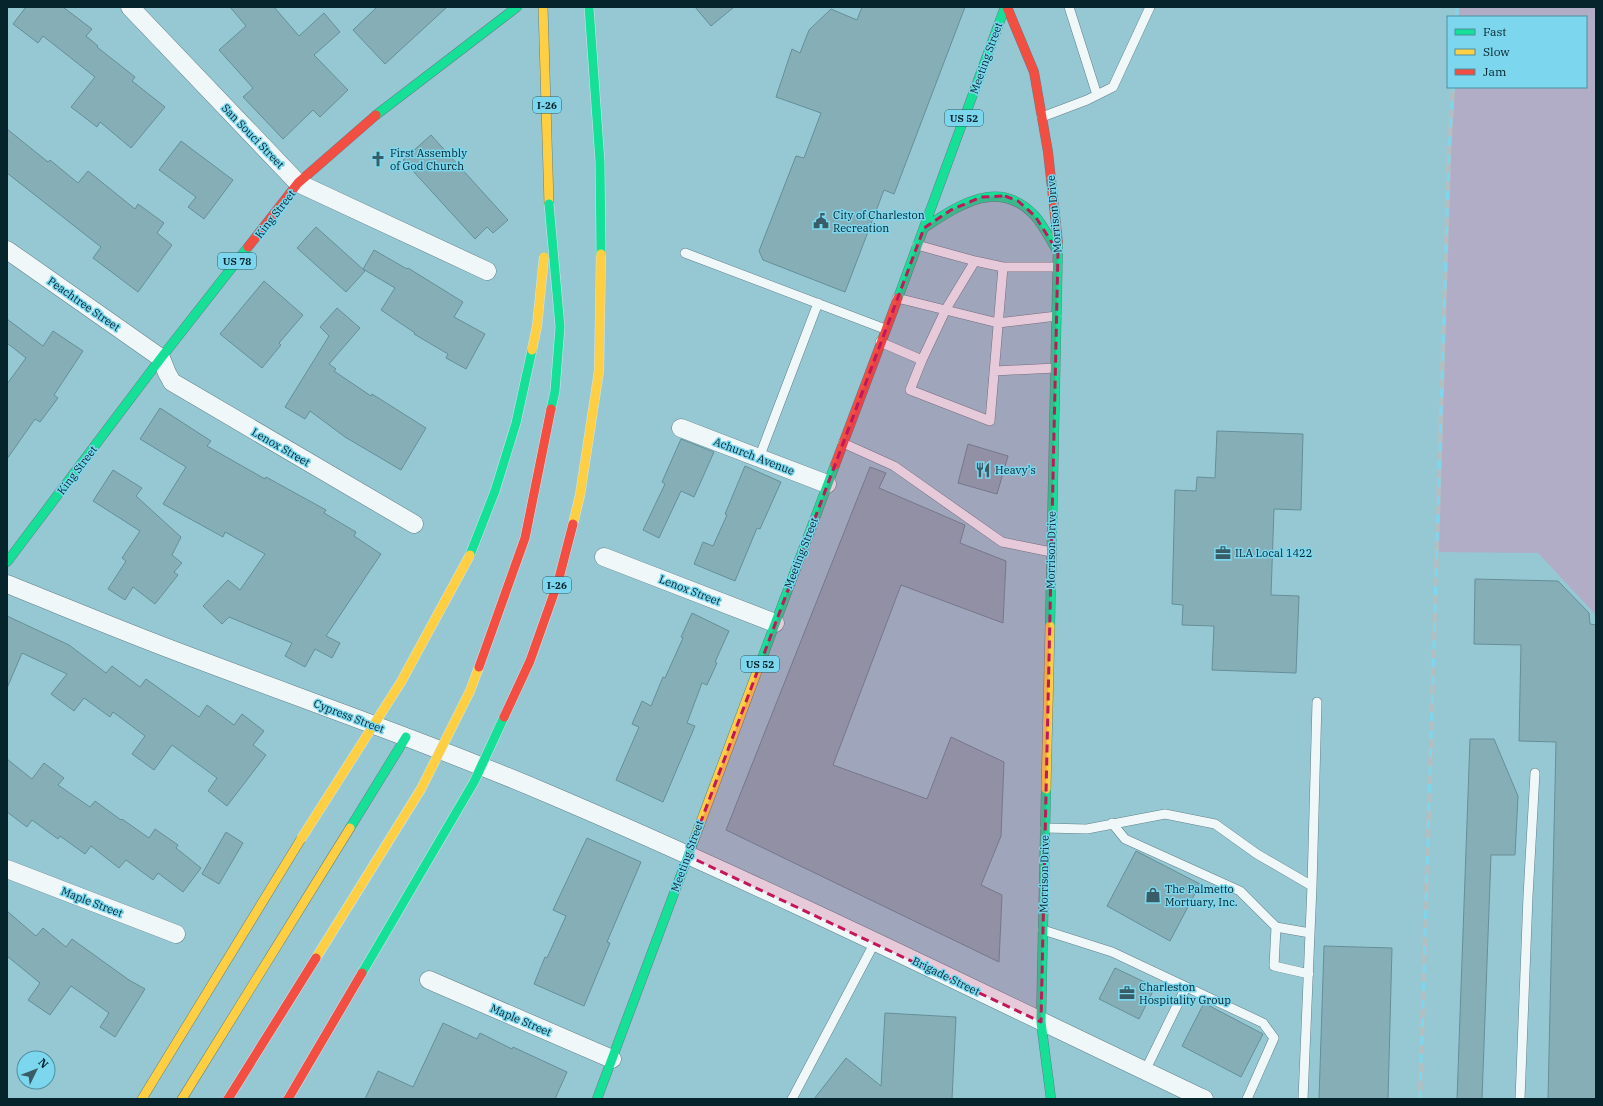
<svg xmlns="http://www.w3.org/2000/svg" width="1603" height="1106" viewBox="0 0 1603 1106" font-family="'IBM Plex Serif',serif">
  <style>
    .green { fill: #b1adc6 }
    .building { fill: #86aeb7; stroke: #648f99 }
    .lines { fill: none; stroke-linecap: round; stroke-linejoin: round }
    .lane-casing { stroke: #618088; stroke-width: 10 }
    .street-casing { stroke: #618088; stroke-width: 19 }
    .fast-casing { stroke: #618088; stroke-width: 10 }
    .slow-casing { stroke: #618088; stroke-width: 10 }
    .jam-casing { stroke: #618088; stroke-width: 10 }
    .lane { stroke: #eff7f9; stroke-width: 9 }
    .street { stroke: #eff7f9; stroke-width: 18 }
    .fast { stroke: #16e098; stroke-width: 9 }
    .slow { stroke: #ffcf43; stroke-width: 9 }
    .jam { stroke: #f24e42; stroke-width: 9 }
    .rail-casing { stroke: #b1bfc2; stroke-width: 4.5 }
    .rail { stroke: #7cd7ee; stroke-width: 3; stroke-dasharray: 9; stroke-linecap: butt }
    .fast-bridge-casing { stroke: #d0e6ec; stroke-width: 10; stroke-linecap: butt }
    .slow-bridge-casing { stroke: #d0e6ec; stroke-width: 10; stroke-linecap: butt }
    .jam-bridge-casing { stroke: #d0e6ec; stroke-width: 10; stroke-linecap: butt }
    .fast-bridge { stroke: #16e098; stroke-width: 9 }
    .slow-bridge { stroke: #ffcf43; stroke-width: 9 }
    .jam-bridge { stroke: #f24e42; stroke-width: 9 }
    .marked { fill: #c2185b; fill-opacity: 0.2; stroke: #c2185b; stroke-width: 3; stroke-dasharray: 8 5; stroke-linejoin: round }
    .labels { text-anchor: middle; dominant-baseline: central; stroke-width: 3; stroke-linejoin: round; paint-order: stroke }
    .shield { fill: #7cd7ee; stroke: #295a66; stroke-width: 1 }
    .shield-label { font-size: 10px; font-weight: bold; fill: #06242b }
    .street-label { font-size: 11px; fill: #06242b; stroke: #7cd7ee }
    .poi-label { font-size: 11px; fill: #06242b; stroke: #7cd7ee; text-anchor: start }
  </style>
  <rect width="100%" height="100%" fill="#96c8d4"/>
  <path class="green" d="M1457,7H1596V615L1538,553L1437,552L1449,150L1453,87H1586V17H1457Z"/>
  <path class="building" d="M26,7H63L92,29L86,36L98,46L97,47L135,77L132,81L165,107L131,148L100,122L97,127L71,107L95,77L43,36L38,43L13,24Z
    M230,7H274L299,36L324,13L340,32L314,55L348,90L320,117L313,110L283,139L243,97L253,88L219,50L246,26Z
    M377,7H447L385,64L353,30Z
    M695,7H734L711,26Z
    M862,7H965L894,194L884,190L845,292L763,260L759,251L796,156L804,158L821,113L776,97L792,49L800,53L809,30L831,9L857,20Z
    M7,129L48,162L50,160L78,183L88,171L135,209L138,204L164,223L157,233L172,245L138,292L93,258L101,247L7,173Z
    M431,135L508,220L493,233L487,227L475,239L403,160Z
    M181,141L233,180L204,219L188,207L196,197L159,170Z
    M316,227L365,271L346,292L297,248Z
    M374,250L407,269L408,268L463,302L454,317L485,334L466,369L446,358L448,354L414,334L415,333L381,310L395,288L363,269Z
    M264,281L303,315L279,343L281,345L262,368L220,334Z
    M337,308L360,328L329,364L336,369L334,371L371,396L372,394L426,428L401,470L345,437L310,411L305,419L285,407L329,336L320,327Z
    M7,319L43,346L53,331L83,351L54,395L58,398L40,422L35,419L7,459V384L26,358L7,343Z
    M160,408L211,441L207,446L265,479L266,477L326,510L324,513L356,532L354,536L381,554L326,636L340,643L332,658L315,649L305,667L285,656L292,643L229,617L222,624L203,606L228,580L240,590L265,554L225,532L223,537L163,504L186,467L140,439Z
    M1217,431L1303,434L1301,510L1274,509L1271,595L1299,596L1296,673L1212,670L1214,626L1182,625L1183,605L1172,604L1175,490L1196,491L1197,477L1215,478Z
    M681,439L714,452L694,497L681,491L659,538L643,530L665,484L662,482Z
    M968,444L1008,456L997,494L958,483Z
    M745,466L781,482L760,529L757,528L735,581L694,564L703,542L713,546L727,515L725,514Z
    M870,467L886,473L879,488L965,525L960,543L1006,561L1003,623L901,585L833,765L927,799L951,737L1004,762L1001,836L981,885L1002,895L999,962L726,830Z
    M113,470L142,488L136,496L181,537L172,555L182,563L174,572L178,575L155,604L133,587L125,600L108,589L126,561L122,558L140,531L93,501Z
    M1475,579L1558,581L1589,613L1590,624L1596,625V1099H1548L1556,742L1519,741L1521,645L1474,644Z
    M692,613L729,631L715,662L717,663L707,685L702,683L687,723L695,726L663,802L616,780L639,727L632,724L642,701L651,706L663,677L665,678L683,638L681,637Z
    M7,616L69,645L106,673L112,666L140,687L146,679L199,717L207,705L234,725L242,714L264,731L253,745L266,755L227,806L208,791L217,778L172,745L154,770L132,754L145,736L113,712L110,717L84,698L74,711L51,694L67,674L22,653L7,688Z
    M1470,739H1494L1518,796L1515,855H1491L1482,1099H1457Z
    M7,759L32,779L44,763L64,778L58,785L90,807L95,801L121,820L122,819L149,838L155,829L178,845L176,848L201,868L183,892L158,873L153,880L126,860L119,868L91,846L85,854L60,836L58,839L32,820L27,827L7,812Z
    M226,832L243,843L219,884L202,874Z
    M587,838L641,862L607,942L610,943L584,1006L534,984L545,957L547,958L566,916L553,910Z
    M1136,851L1200,884L1170,941L1107,906Z
    M7,911L36,936L43,928L66,947L72,939L129,980L145,989L115,1037L100,1027L109,1013L71,986L50,1015L28,1000L40,983L7,956Z
    M1324,946L1392,948L1388,1099H1319Z
    M1115,968L1155,987L1139,1019L1099,999Z
    M1204,1003L1263,1034L1241,1077L1182,1046Z
    M885,1013L956,1017L952,1099H814L846,1058L881,1086Z
    M443,1023L477,1039L480,1033L512,1049L513,1047L567,1072L555,1099H365L378,1071L413,1087Z"/>
  <g class="lines">
    <defs>
      <path id="lane" d="M1069,7L1097,95
        M1042,117L1087,100L1113,87L1150,7
        M917,245L975,261
        M685,253L885,329
        M1003,267H1057
        M897,298L998,323L1057,316
        M880,342L922,360L910,390L990,421L1003,267L975,261L946,309L922,360
        M994,371L1055,368
        M843,443L894,466L1002,542L1051,552
        M759,458L818,303
        M1112,823L1125,839L1240,891L1276,927
        M1045,828L1087,829L1165,814L1215,824L1257,854L1312,886
        M1043,930L1112,952L1263,1023L1274,1038L1247,1099
        M1309,974L1274,966L1276,927L1310,933
        M1145,1071L1186,987
        M792,1099L875,942
        M1303,1099L1312,886L1317,702
        M1520,1099L1528,896L1535,773"/>
      <path id="street" d="M130,7L298,183L487,271
        M7,250L161,358L167,373L172,382L414,524
        M681,428L827,484
        M604,557L775,623
        M7,584C72,610 136,637 202,661C319,705 436,746 551,795C772,889 987,996 1204,1099
        M7,869L176,934
        M429,980L612,1059"/>
      <path id="fast" d="M376,115L517,7
        M924,228C959,205 999,177 1035,216C1044,226 1050,240 1058,252
        M898,298L1005,7
        M7,562L161,358L248,247
        M1050,626L1058,243
        M758,669L835,465
        M1046,789L1041,1022L1051,1099
        M350,828L406,737
        M597,1099L694,840"/>
      <path id="slow" d="M543,7L549,204
        M1046,789L1050,626
        M694,840L758,669
        M142,1099L301,839
        M182,1099L350,828"/>
      <path id="jam" d="M1007,7L1034,72L1048,152L1058,243
        M248,247L298,183L376,115
        M835,465L898,298"/>
    </defs>
    <use href="#lane" class="lane-casing"/>
    <use href="#street" class="street-casing"/>
    <use href="#fast" class="fast-casing"/>
    <use href="#slow" class="slow-casing"/>
    <use href="#jam" class="jam-casing"/>
    <use href="#lane" class="lane"/>
    <use href="#street" class="street"/>
    <use href="#fast" class="fast"/>
    <use href="#slow" class="slow"/>
    <use href="#jam" class="jam"/>
    <defs>
      <path id="rail" d="M1457,17V7
        M1420,1099L1449,150L1453,87"/>
    </defs>
    <use href="#rail" class="rail-casing"/>
    <use href="#rail" class="rail"/>
    <defs>
      <path id="fast-bridge" d="M589,7L600,162L601,254
        M549,204L560,327L555,391L551,409
        M470,555L495,491L516,423L532,350
        M362,973L474,782L504,717"/>
      <path id="slow-bridge" d="M532,350L537,326L544,257
        M573,524L580,495L599,371L601,254
        M301,839L401,682L470,555
        M316,958L421,789L470,691L479,667"/>
      <path id="jam-bridge" d="M479,667L525,538L551,409
        M504,717L530,661L558,582L573,524
        M228,1099L316,958
        M288,1099L362,973"/>
    </defs>
    <use href="#fast-bridge" class="fast-bridge-casing"/>
    <use href="#slow-bridge" class="slow-bridge-casing"/>
    <use href="#jam-bridge" class="jam-bridge-casing"/>
    <use href="#fast-bridge" class="fast-bridge"/>
    <use href="#slow-bridge" class="slow-bridge"/>
    <use href="#jam-bridge" class="jam-bridge"/>
  </g>
  <path class="marked" d="M1005,196L1018,201L1035,216L1058,252L1041,1022L688,856L924,228L951,210L981,197Z"/>
  <defs>
    <symbol id="church-bare" viewBox="-9 -9 18 18"><path d="M-1.2-6h2.4v3.5h3.3v2.4h-3.3V6h-2.4V-.1h-3.3v-2.4h3.3Z" fill="#385d66" stroke="#7cd7ee" stroke-width="2.5" paint-order="stroke"/></symbol>
    <symbol id="civic-bare" viewBox="-9 -9 18 18"><path d="M-.6-6.5H3V-4.5H.6V-3L4-1V1h2V6H-6V1h2V-1L-.6-3ZM-1.2 2.5V6h2.4V2.5Z" fill="#385d66" stroke="#7cd7ee" stroke-width="2.5" paint-order="stroke"/></symbol>
    <symbol id="restaurant-bare" viewBox="-9 -9 18 18"><path d="M-5-6h1v4h1v-4h1v4h1v-4h1v5L-1.5 .5V6h-2V.5L-5-1ZM5-6V6H3V1.5H1.5Q1.5-4 5-6Z" fill="#385d66" stroke="#7cd7ee" stroke-width="2.5" paint-order="stroke"/></symbol>
    <symbol id="office-bare" viewBox="-9 -9 18 18"><path d="M-6-3h4V-5.5h4V-3h4V5H-6ZM-1-4.5V-3h2v-1.5ZM-6 0V1H6V0Z" fill="#385d66" stroke="#7cd7ee" stroke-width="2.5" paint-order="stroke"/></symbol>
    <symbol id="shop-bare" viewBox="-9 -9 18 18"><path d="M-5-2.5h2.3a2.7 3.5 0 0 1 5.4 0H5L5.5 6h-11ZM-1.5-2.5h3a1.5 2.3 0 0 0-3 0Z" fill="#385d66" stroke="#7cd7ee" stroke-width="2.5" paint-order="stroke"/></symbol>
  </defs>
  <g fill-rule="evenodd">
    <use href="#church-bare" x="367" y="148" width="22" height="22"/>
    <use href="#civic-bare" x="810" y="210" width="22" height="22"/>
    <use href="#restaurant-bare" x="972" y="459" width="22" height="22"/>
    <use href="#office-bare" x="1212" y="542" width="22" height="22"/>
    <use href="#shop-bare" x="1142" y="884" width="22" height="22"/>
    <use href="#office-bare" x="1116" y="982" width="22" height="22"/>
  </g>
  <g class="labels">
    <g class="shield">
      <rect x="533" y="97" width="28" height="16" rx="3"/>
      <rect x="945" y="110" width="38" height="16" rx="3"/>
      <rect x="218" y="253" width="38" height="16" rx="3"/>
      <rect x="543" y="577" width="28" height="16" rx="3"/>
      <rect x="741" y="656" width="38" height="16" rx="3"/>
    </g>
    <g class="shield-label">
      <text x="547" y="105">I-26</text>
      <text x="964" y="118">US 52</text>
      <text x="237" y="261">US 78</text>
      <text x="557" y="585">I-26</text>
      <text x="760" y="664">US 52</text>
    </g>
    <g class="street-label">
      <text transform="translate(986 58) rotate(-70)">Meeting Street</text>
      <text transform="translate(253 136) rotate(46)">San Souci Street</text>
      <text transform="translate(275 214) rotate(-52)">King Street</text>
      <text transform="translate(1054 214) rotate(-95)">Morrison Drive</text>
      <text transform="translate(84 304) rotate(35)">Peachtree Street</text>
      <text transform="translate(281 447) rotate(30)">Lenox Street</text>
      <text transform="translate(754 456) rotate(21)">Achurch Avenue</text>
      <text transform="translate(77 470) rotate(-53)">King Street</text>
      <text transform="translate(1051 550) rotate(-89)">Morrison Drive</text>
      <text transform="translate(801 553) rotate(-69)">Meeting Street</text>
      <text transform="translate(690 590) rotate(21)">Lenox Street</text>
      <text transform="translate(349 716) rotate(21)">Cypress Street</text>
      <text transform="translate(687 856) rotate(-70)">Meeting Street</text>
      <text transform="translate(1044 874) rotate(-89)">Morrison Drive</text>
      <text transform="translate(92 902) rotate(21)">Maple Street</text>
      <text transform="translate(946 976) rotate(26)">Brigade Street</text>
      <text transform="translate(521 1020) rotate(23)">Maple Street</text>
    </g>
    <g class="poi-label">
      <text x="390" y="153">First Assembly<tspan x="390" dy="13">of God Church</tspan></text>
      <text x="833" y="215">City of Charleston<tspan x="833" dy="13">Recreation</tspan></text>
      <text x="995" y="470">Heavy's</text>
      <text x="1235" y="553">ILA Local 1422</text>
      <text x="1165" y="889">The Palmetto<tspan x="1165" dy="13">Mortuary, Inc.</tspan></text>
      <text x="1139" y="987">Charleston<tspan x="1139" dy="13">Hospitality Group</tspan></text>
    </g>
  </g>
  <rect width="1603" height="1106" fill="none" stroke="#06242b" stroke-width="16"/>
  <rect x="1447" y="16" width="140" height="72" fill="#7cd7ee" stroke="#4d8fa0"/>
  <rect x="1455" y="29" width="20" height="6" fill="#16e098" stroke="#4d8fa0"/>
  <text x="1483" y="36" font-size="12" fill="#06242b">Fast</text>
  <rect x="1455" y="49" width="20" height="6" fill="#ffcf43" stroke="#4d8fa0"/>
  <text x="1483" y="56" font-size="12" fill="#06242b">Slow</text>
  <rect x="1455" y="69" width="20" height="6" fill="#f24e42" stroke="#4d8fa0"/>
  <text x="1483" y="76" font-size="12" fill="#06242b">Jam</text>
  <g transform="translate(36 1070) rotate(47)"><circle r="19" fill="#7cd7ee" stroke="#4d8fa0"/>
  <path d="M0-3L7 15L0 10L-7 15Z" fill="#385d66"/>
  <text y="-6" font-size="11" font-weight="bold" text-anchor="middle" fill="#06242b">N</text>
  </g>
</svg>
